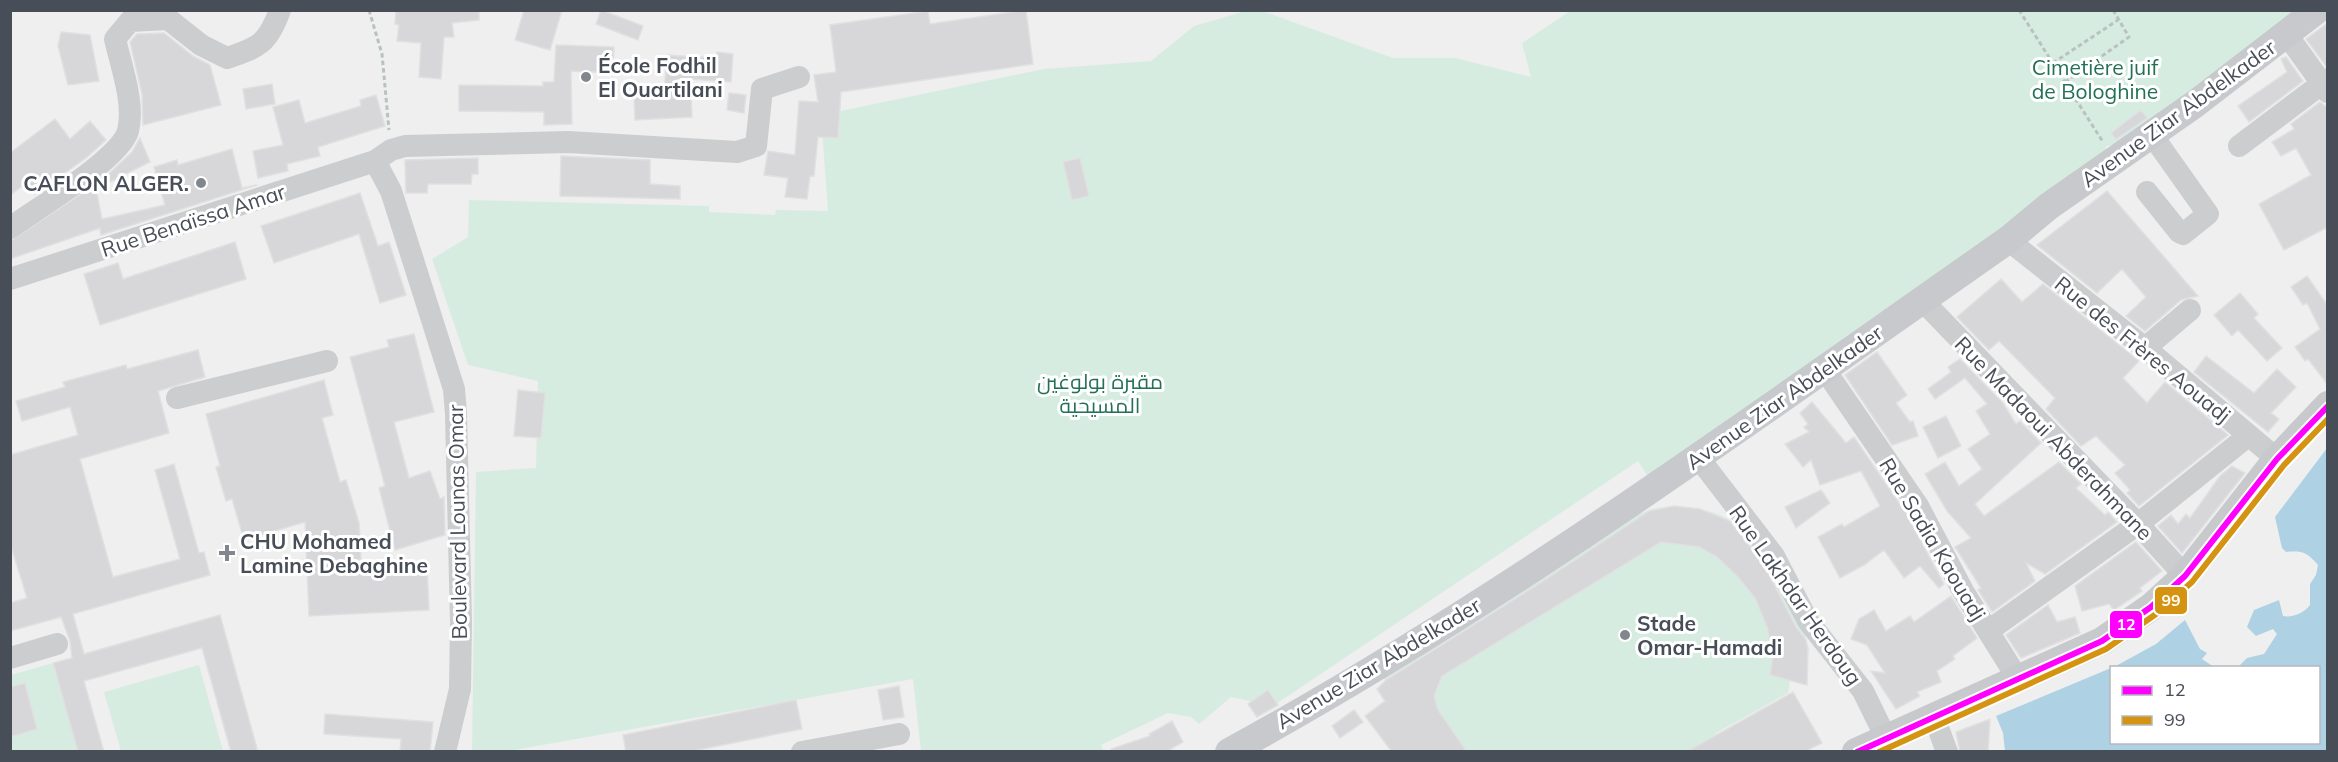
<svg xmlns="http://www.w3.org/2000/svg" width="2338" height="762" viewBox="0 0 2338 762" font-family="Mulish,Cairo,sans-serif">
  <style>
    .green { fill: #d6ece1 }
    .water { fill: #afd1e4 }
    .building { fill: #d7d7d9; stroke: #e0e0e1; stroke-width: 1.5 }
    .lines { fill: none; stroke-linecap: round; stroke-linejoin: round }
    .path { stroke: #b9c2c1; stroke-width: 3; stroke-dasharray: 4.5 3; stroke-linecap: butt }
    .minor { stroke: #cbcdcf; stroke-width: 22 }
    .major { stroke: #c7c9cc; stroke-width: 28 }
    .bus-1-casing { stroke: #fff; stroke-width: 10 }
    .bus-2-casing { stroke: #fff; stroke-width: 10 }
    .bus-1 { stroke: #f0f; stroke-width: 6 }
    .bus-2 { stroke: #d49412; stroke-width: 6 }
    .poi-dot { fill: #82868d; stroke: #fff; stroke-width: 2 }
    .labels { text-anchor: middle; dominant-baseline: central; stroke-width: 6; stroke-linejoin: round; paint-order: stroke }
    .poi-label { font-size: 21px; font-weight: bold; fill: #484e58; stroke: #fff; text-anchor: start }
    .park-label { font-size: 21px; fill: #227055; stroke: #fff }
    .street-label { font-size: 21px; fill: #484e58; stroke: #fff }
    .line-badge { stroke: #fff; stroke-width: 2 }
    .badge-label { font-size: 16px; text-anchor: middle; font-weight: bold; fill: #fff }
  </style>
  <rect width="100%" height="100%" fill="#efefef"/>
  <path class="green" d="M1246,11H1262L1393,58H1455L1531,77L1522,43L1570,11H2300L2120,144L2106,146L2104,160L1648,477L1638,461L1273,706L1231,697L1199,724L1191,717L1168,713L1101,745L1104,751H921L913,679L509,751H472L476,472L536,468L538,381L468,365L432,259L468,237L469,200L709,206V212L775,215L776,210L828,211L821,115L1044,69L1151,61L1194,26Z
    M1674,506C1693,508 1716,510 1732,522C1752,537 1790,596 1801,621C1809,641 1809,663 1807,685L1790,681L1788,693L1716,733L1726,751H1392L1365,716L1384,701L1377,689L1386,682L1382,675L1622,521L1652,509Z
    M53,663L78,751L11,752V675Z
    M199,665L223,751H121L104,692Z"/>
  <path class="water" d="M2327,448V751H2005L2003,733L1996,716L2111,668L2112,742H2318V668L2238,667L2247,658L2264,654L2277,634L2273,629L2256,636L2247,627L2254,610L2279,600L2283,616C2293,618 2304,613 2310,605V584L2316,575L2318,565C2306,551 2301,551 2286,552L2282,548L2275,517Z
    M2185,620L2200,649L2207,653L2202,659L2214,667H2114L2156,644Z"/>
  <path class="building" d="M396,10H479V20L452,23L454,37H444L441,79L419,77L421,43L397,41L399,25L395,24Z
    M524,10H562L550,50L515,40Z
    M601,10L643,26L638,40L596,24Z
    M1026,10L1033,64L841,92L838,138L818,137L814,176H810L807,199L785,197L788,178L764,175L768,151L795,155L799,101L818,102L814,75L836,72L830,25L928,11L930,24Z
    M2328,23V66H2326L2306,39Z
    M61,32L90,35L99,81L68,85L58,46Z
    M164,33L193,56L210,65L221,105L143,125L142,94L130,42L137,34Z
    M556,45L614,47L613,73L571,71L572,124L544,125V112L459,111V85L543,86V82H554Z
    M717,52L733,54L731,82L690,79L692,117L635,120L634,94L664,93L667,55L716,58Z
    M2286,57L2303,81L2249,122L2238,106L2287,72L2281,59Z
    M272,84L275,104L246,109L243,89Z
    M729,93L746,95L744,113L727,110Z
    M376,95L385,126L318,147L320,156L287,164L288,171L258,178L253,151L283,145L273,107L299,100L305,123L361,106L360,100Z
    M2320,102L2328,108V227L2284,250L2259,204L2311,175L2296,148L2281,156L2272,142L2294,129L2291,124Z
    M2141,110L2147,118L2116,139L2111,133Z
    M55,119L70,139L90,121L106,140L86,158L35,194L27,183L10,195V153Z
    M140,138L150,162L96,189L102,219L165,205L154,167L177,160L178,165L232,149L242,188L257,185L101,235L100,228L10,259V241L102,180L132,152Z
    M561,156L650,160V184L680,186V199L560,196Z
    M478,158V174H472L471,184H428L427,193H406L405,160Z
    M1080,158L1089,196L1072,200L1063,162Z
    M2107,191L2198,296L2181,300L2145,331L2126,316L2146,297L2122,269L2097,293L2037,245Z
    M360,193L378,246L389,242L406,295L380,303L359,234L274,263L261,226Z
    M235,242L246,279L100,325L84,274L118,263L123,279Z
    M2307,276L2328,306V385L2308,359L2305,361L2295,347L2320,329L2307,303L2303,305L2291,287Z
    M2001,279L2022,302L2043,284L2139,361L2123,378L2147,403L2165,382L2228,435L2139,506L2127,493L2130,490L2115,473L2125,465L2096,436L2081,446L2046,409L2055,398L1999,341L1989,350L1957,317Z
    M2240,293L2258,314L2254,318L2282,348L2267,361L2238,330L2232,336L2214,315Z
    M414,334L434,412L394,422L409,478L430,471L440,499L444,497L445,535L395,550L379,488L385,486L350,357L389,347L387,340Z
    M198,350L205,377L158,391L169,433L80,459L113,577L180,559L155,470L174,464L199,553L204,552L210,575L73,614L84,654L220,615L258,752H231L202,648L84,681L104,752H78L53,663L72,658L70,641L61,617L10,631V603L27,598L10,543V455L78,435L70,407L22,421L16,401L65,387L63,382L126,365L127,369Z
    M1877,352L1907,395L1896,403L1910,422L1913,421L1918,436L1892,445L1845,375Z
    M2206,356L2254,393L2277,369L2296,387L2271,413L2279,419L2268,432L2194,372Z
    M1960,359L2003,403L2016,424L2020,421L2041,443L1975,504L1984,516L2059,462L2081,484L2076,488L2105,515L2108,512L2117,522L2045,574L2026,563L2035,581L1992,612L1978,590L1981,588L1955,547L1971,538L1947,511L1925,474L1945,462L1959,486L1982,469L1968,449L1990,434L1976,411L1987,404L1965,378L1935,399L1928,389L1951,372L1948,367Z
    M324,380L333,415L322,418L340,482L346,480L359,523L361,559L347,563V568L427,564L429,610L309,616L305,522L244,540L232,499L226,501L216,467L220,466L206,414Z
    M518,390L545,393L541,438L514,436Z
    M1812,402L1846,443L1854,437L1906,513L1944,584L1939,588L1920,566L1904,578L1884,550L1864,565L1840,578L1818,537L1842,524L1844,527L1880,506L1861,471L1820,485L1811,460L1803,467L1785,444L1809,432L1804,427L1808,424L1800,413Z
    M1946,416L1961,446L1938,458L1923,427Z
    M2232,466L2245,473L2182,553L2158,526L2171,515L2178,524L2186,514L2190,518L2220,476Z
    M1821,490L1830,503L1796,528L1785,507Z
    M1674,506L1700,509L1730,521L1763,563L1796,627L1806,640L1808,649L1807,685L1770,675L1773,655L1767,627L1755,598L1738,577L1717,557L1699,547L1661,542L1442,676L1434,696L1438,710L1467,752H1392L1365,716L1385,701L1377,689L1386,680L1537,585L1649,511Z
    M2136,542L2162,571L2140,588L2142,591L2114,610L2109,604L2082,611L2075,586Z
    M1951,596L1977,638L1953,656L1955,659L1937,671L1941,682L1917,692L1920,696L1896,709L1871,671L1885,673L1867,645L1851,639L1859,619L1874,610L1886,631L1910,616L1914,622Z
    M2048,605L2057,622L2075,617L2080,633L2021,658L2006,635Z
    M25,683L37,729L10,737V687Z
    M899,686L904,717L883,720L878,690Z
    M1268,690L1278,705L1257,717L1248,704Z
    M1793,692L1822,743L1804,752H1686Z
    M796,700L802,729L688,752H626L623,735Z
    M1354,710L1363,722L1340,738L1332,726Z
    M325,714L433,722L430,752H400L401,739L324,734Z
    M1990,719L1988,752H1960L1956,732Z
    M1172,721L1183,742L1166,752H1112L1111,749L1150,736L1149,734Z"/>
  <g class="lines">
    <path class="path" d="M369,10L382,54L389,130
      M2019,10L2103,142
      M2053,63L2118,20
      M2065,82L2129,37L2113,10"/>
    <path class="minor" d="M2287,35L2328,92
      M2239,146L2328,79
      M375,161L391,191L454,389L456,414L461,622L460,689L445,752
      M2147,192L2179,232L2183,234L2208,214L2152,135
      M10,228C36,209 120,159 128,131C135,103 121,66 115,39L130,21L168,19L201,45L227,58C260,47 268,43 280,10
      M2008,240L2145,348L2277,459
      M10,279L375,161L391,150L405,146L568,142L737,152L756,146L762,89L799,77
      M1922,300L2138,524L2185,576
      M2145,348L2190,310
      M1825,370L1918,506L1963,591L2018,679
      M177,398L327,361
      M1698,457L1774,556L1808,621L1863,691L1886,738
      M1988,631L2138,524L2248,436
      M10,658L57,644
      M1934,717L1947,752
      M802,752L899,734"/>
    <path class="major" d="M1229,752C1502,603 1753,418 2008,240L2049,206L2195,104L2317,10
      M1856,752L2102,641L2151,607L2185,576L2277,459L2328,405"/>
    <defs>
      <path id="bus-1" d="M1857,752L2102,641L2151,607L2185,576L2277,459L2328,406"/>
      <path id="bus-2" d="M1879,752L2106,649L2156,614L2192,582L2284,465L2328,419"/>
    </defs>
    <use href="#bus-1" class="bus-1-casing"/>
    <use href="#bus-2" class="bus-2-casing"/>
    <use href="#bus-1" class="bus-1"/>
    <use href="#bus-2" class="bus-2"/>
  </g>
  <g class="poi-dot">
    <circle cx="586" cy="77" r="6"/>
    <circle cx="201" cy="183" r="6"/>
    <path d="M224 544h6v6h6v6h-6v6h-6v-6h-6v-6h6z"/>
    <circle cx="1625" cy="635" r="6"/>
  </g>
  <g class="labels">
    <g class="poi-label">
      <text x="598" y="65">École Fodhil<tspan x="598" dy="24">El Ouartilani</tspan></text>
      <text x="189" y="183" text-anchor="end">CAFLON ALGER.</text>
      <text x="240" y="541">CHU Mohamed<tspan x="240" dy="24">Lamine Debaghine</tspan></text>
      <text x="1637" y="623">Stade<tspan x="1637" dy="24">Omar-Hamadi</tspan></text>
    </g>
    <g class="park-label">
      <text x="2095" y="67">Cimetière juif<tspan x="2095" dy="24">de Bologhine</tspan></text>
      <text x="1100" y="381">مقبرة بولوغين<tspan x="1100" dy="24">المسيحية</tspan></text>
    </g>
    <g class="street-label">
      <text transform="translate(2178 113) rotate(-36)">Avenue Ziar Abdelkader</text>
      <text transform="translate(193 220) rotate(-18)">Rue Benaïssa Amar</text>
      <text transform="translate(2143 349) rotate(39)">Rue des Frères Aouadj</text>
      <text transform="translate(1784 397) rotate(-35)">Avenue Ziar Abdelkader</text>
      <text transform="translate(2054 438) rotate(46)">Rue Madaoui Abderahmane</text>
      <text transform="translate(457 522) rotate(-91)">Boulevard Lounas Omar</text>
      <text transform="translate(1933 539) rotate(59)">Rue Sadia Kaouadj</text>
      <text transform="translate(1796 595) rotate(55)">Rue Lakhdar Herdoug</text>
      <text transform="translate(1378 663) rotate(-31)">Avenue Ziar Abdelkader</text>
    </g>
  </g>
  <g class="line-badge">
    <rect x="2154" y="586" width="34" height="29" rx="6" fill="#d49412"/>
    <rect x="2109" y="610" width="34" height="29" rx="6" fill="#f0f"/>
  </g>
  <g class="badge-label">
    <text x="2171" y="606">99</text>
    <text x="2126" y="630">12</text>
  </g>
  <rect width="2338" height="762" fill="none" stroke="#484e58" stroke-width="24"/>
  <rect x="2110" y="666" width="210" height="78" fill="#ffffff" stroke="#b6b8bc" stroke-width="1.5"/>
  <rect x="2122" y="686" width="30" height="9" fill="#ff00ff" stroke="#b6b8bc" stroke-width="1.5"/>
  <text x="2164" y="696" font-size="18" fill="#484e58">12</text>
  <rect x="2122" y="716" width="30" height="9" fill="#d49412" stroke="#b6b8bc" stroke-width="1.5"/>
  <text x="2164" y="726" font-size="18" fill="#484e58">99</text>
</svg>
